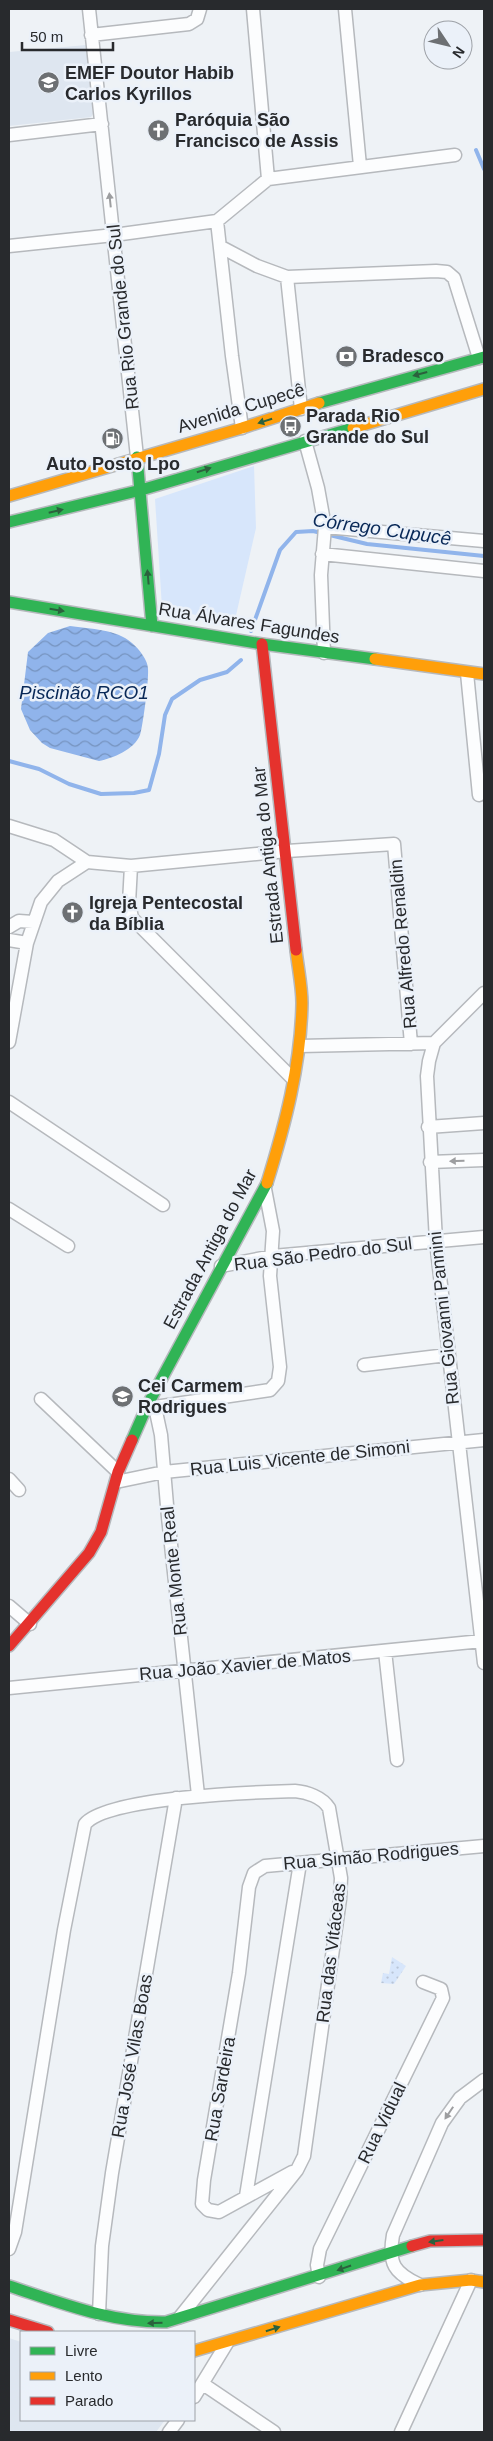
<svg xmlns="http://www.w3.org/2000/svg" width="493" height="2441" viewBox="0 0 493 2441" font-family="Helvetica,sans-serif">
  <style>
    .built { fill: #dee6f0 }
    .grass { fill: #d7e6fb }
    .park { fill: url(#park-dots) }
    .water { fill: url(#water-waves) }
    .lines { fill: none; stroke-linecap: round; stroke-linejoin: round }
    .stream { stroke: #90b4eb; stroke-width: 4 }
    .street-casing { stroke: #b6b9bd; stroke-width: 15 }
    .fast-casing { stroke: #b6b9bd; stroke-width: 14 }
    .slow-casing { stroke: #b6b9bd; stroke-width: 14 }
    .jam-casing { stroke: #b6b9bd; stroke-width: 14 }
    .street { stroke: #fcfdfe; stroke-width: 12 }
    .fast { stroke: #30b455; stroke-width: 11 }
    .slow { stroke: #ff9f0a; stroke-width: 11 }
    .jam { stroke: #e5322d; stroke-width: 11 }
    .oneway { fill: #9d9ea0 }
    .oneway2 { fill: #2b613d }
    .labels { text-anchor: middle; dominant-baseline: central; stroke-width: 5; stroke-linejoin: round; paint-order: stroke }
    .poi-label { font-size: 18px; font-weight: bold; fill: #282a2d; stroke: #ebf1f9; text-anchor: start }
    .street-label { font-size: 18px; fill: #282a2d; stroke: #ebf1f9 }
    .water-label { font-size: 19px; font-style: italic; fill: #082857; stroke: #ebf1f9 }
  </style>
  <defs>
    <pattern id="park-dots" width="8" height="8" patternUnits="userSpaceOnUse" patternTransform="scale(1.25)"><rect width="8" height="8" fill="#d7e6fb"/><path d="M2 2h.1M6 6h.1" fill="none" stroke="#b9c5d7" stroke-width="1.8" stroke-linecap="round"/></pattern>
    <pattern id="water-waves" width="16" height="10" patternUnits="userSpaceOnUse" patternTransform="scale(1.25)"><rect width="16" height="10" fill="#90b4eb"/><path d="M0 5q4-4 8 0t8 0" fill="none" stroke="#7693bf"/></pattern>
  </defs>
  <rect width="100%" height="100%" fill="#eef2f6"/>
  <path class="built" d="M86,45L93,114L91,117L9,126V52Z
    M9,2338L21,2342V2420H165L156,2432H9Z"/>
  <path class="grass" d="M254,466L256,528L234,624L162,607L155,499Z"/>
  <path class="park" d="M392,1957L406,1966L394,1984L381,1983L383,1973L389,1974Z"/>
  <path class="water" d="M70,626C91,629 116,629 132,643C139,649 148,660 148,669C149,679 143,726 140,735C134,750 113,758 99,761L50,748L42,743L30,730L21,709L28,652L48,633Z"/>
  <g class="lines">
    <path class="stream" d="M476,150L484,169
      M251,631L280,550L296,532L313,531L367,544L484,556
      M9,761L39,769L69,784L101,794L134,793L149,790L159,754L165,715L172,699L200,680L227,672L241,660"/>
    <defs>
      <path id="street" d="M89,9L137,457
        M253,9L268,179
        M345,9L360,166
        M91,35L189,24L197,19L200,9
        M9,135L102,124
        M217,221L232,356L242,428
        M9,246L114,235L217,221L268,179L455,155
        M221,247L257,266L287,277L436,271L447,272L454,278L479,358
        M287,277L301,409
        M305,441L318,488L325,527L321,575L324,653
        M325,527L484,541
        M322,554L484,571
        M467,673L479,795
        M9,826L54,840L87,862
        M131,866L129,903L132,918L293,1079
        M9,927L19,921L33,922
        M9,940L27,943
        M484,993L434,1043L429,1061L427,1076L436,1241L484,1663
        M9,1042L27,943L41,902L58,881L87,862L131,866L287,851L394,844L411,1044
        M300,1046L434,1043
        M9,1102L163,1205
        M428,1127L484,1123
        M430,1162L484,1160
        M9,1209L68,1246
        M221,1266L273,1256L484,1237
        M364,1365L447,1355
        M41,1399L118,1472
        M148,1406L155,1407L270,1390L278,1381L280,1367L270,1276L273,1231L265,1189
        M155,1407L161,1435L168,1517L198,1795
        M9,1479L19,1490
        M116,1482L164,1472L484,1440
        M9,1606L30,1624
        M385,1651L397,1760
        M9,1688L482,1641
        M292,2172L219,2212L208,2210L202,2204L204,2180L239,1973L249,1887L254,1873L265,1866L484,1846
        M246,2196L300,1863
        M9,2249L15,2232L64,1930L85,1824C107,1797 256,1792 295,1791C307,1792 322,1797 329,1808L341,1878L340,1899L304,2156L297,2170L180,2317
        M319,2277L317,2265L320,2249L443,1998L441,1989L423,1982
        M420,2285C394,2273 388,2264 393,2235L442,2123L460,2098L484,2080
        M99,2314L102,2246L112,2173L176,1798
        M203,2384L274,2432
        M194,2397L227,2343
        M169,2432L178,2420
        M401,2432L471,2280"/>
      <path id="fast" d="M319,403L484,357
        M137,457L152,626
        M9,522L141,490L353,428
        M9,602L262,644L375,659
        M132,1440L147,1406L267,1183
        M9,2286C61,2303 111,2323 166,2322L412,2246"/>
      <path id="slow" d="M353,428L484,389
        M9,496L242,428L319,403
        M375,659L484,674
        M267,1183C285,1125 301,1065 302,1003C302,986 298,968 296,950
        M194,2351L420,2285L471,2280L484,2282"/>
      <path id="jam" d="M262,644L296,950
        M9,1646L89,1553L101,1532L118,1472L132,1440
        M412,2246L430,2241L484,2240
        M9,2320L48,2332"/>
    </defs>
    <use href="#street" class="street-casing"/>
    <use href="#fast" class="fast-casing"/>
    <use href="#slow" class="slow-casing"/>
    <use href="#jam" class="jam-casing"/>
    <use href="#street" class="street"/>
    <use href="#fast" class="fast"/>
    <use href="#slow" class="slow"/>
    <use href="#jam" class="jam"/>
  </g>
  <defs><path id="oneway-solid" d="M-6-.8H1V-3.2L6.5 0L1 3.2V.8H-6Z" transform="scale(1.25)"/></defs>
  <g class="oneway">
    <use href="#oneway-solid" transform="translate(110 200) rotate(-96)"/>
    <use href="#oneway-solid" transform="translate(457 1161) rotate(178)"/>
    <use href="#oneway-solid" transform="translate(449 2113) rotate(124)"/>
  </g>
  <g class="oneway2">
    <use href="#oneway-solid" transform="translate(420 374) rotate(165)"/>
    <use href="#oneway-solid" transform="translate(265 421) rotate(162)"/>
    <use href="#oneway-solid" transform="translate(204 470) rotate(-17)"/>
    <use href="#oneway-solid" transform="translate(56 511) rotate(-13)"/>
    <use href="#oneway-solid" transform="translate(148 577) rotate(-95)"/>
    <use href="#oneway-solid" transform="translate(57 610) rotate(9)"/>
    <use href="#oneway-solid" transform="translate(436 2241) rotate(172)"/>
    <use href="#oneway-solid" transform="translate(344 2268) rotate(161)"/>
    <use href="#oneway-solid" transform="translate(155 2323) rotate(179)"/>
    <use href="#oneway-solid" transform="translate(273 2329) rotate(-17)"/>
  </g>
  <defs>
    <symbol id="school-disc" viewBox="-11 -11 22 22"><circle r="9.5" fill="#6d7073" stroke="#ebf1f9"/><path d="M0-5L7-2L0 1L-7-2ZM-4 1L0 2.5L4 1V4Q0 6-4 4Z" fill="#fff"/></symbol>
    <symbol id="church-disc" viewBox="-11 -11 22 22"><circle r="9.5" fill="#6d7073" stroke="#ebf1f9"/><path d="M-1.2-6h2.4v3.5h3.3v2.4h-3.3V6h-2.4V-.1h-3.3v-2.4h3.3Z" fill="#fff"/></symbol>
    <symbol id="bank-disc" viewBox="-11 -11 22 22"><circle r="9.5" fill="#6d7073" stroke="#ebf1f9"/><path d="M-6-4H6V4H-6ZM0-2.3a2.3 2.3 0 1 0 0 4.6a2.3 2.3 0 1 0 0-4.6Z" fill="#fff"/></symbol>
    <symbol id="bus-disc" viewBox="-11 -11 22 22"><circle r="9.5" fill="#6d7073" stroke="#ebf1f9"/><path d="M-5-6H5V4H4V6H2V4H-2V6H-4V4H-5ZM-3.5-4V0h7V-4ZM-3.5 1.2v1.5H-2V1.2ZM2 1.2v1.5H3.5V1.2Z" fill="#fff"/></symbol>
    <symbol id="fuel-disc" viewBox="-11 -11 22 22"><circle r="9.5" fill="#6d7073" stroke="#ebf1f9"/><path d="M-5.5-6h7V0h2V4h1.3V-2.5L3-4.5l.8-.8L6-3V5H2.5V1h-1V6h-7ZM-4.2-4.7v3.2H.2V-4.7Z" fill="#fff"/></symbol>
  </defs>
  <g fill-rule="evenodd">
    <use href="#school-disc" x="36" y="70" width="25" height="25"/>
    <use href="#church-disc" x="146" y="118" width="25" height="25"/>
    <use href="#bank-disc" x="334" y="344" width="25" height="25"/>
    <use href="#bus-disc" x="278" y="414" width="25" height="25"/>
    <use href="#fuel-disc" x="100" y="426" width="25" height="25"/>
    <use href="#church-disc" x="60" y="900" width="25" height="25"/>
    <use href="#school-disc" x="110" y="1384" width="25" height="25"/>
  </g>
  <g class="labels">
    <g class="poi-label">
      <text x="65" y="73">EMEF Doutor Habib<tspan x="65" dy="21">Carlos Kyrillos</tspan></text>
      <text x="175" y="120">Paróquia São<tspan x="175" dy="21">Francisco de Assis</tspan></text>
      <text x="362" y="356">Bradesco</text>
      <text x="306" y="416">Parada Rio<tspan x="306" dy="21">Grande do Sul</tspan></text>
      <text x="113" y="464" text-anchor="middle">Auto Posto Lpo</text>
      <text x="89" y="903">Igreja Pentecostal<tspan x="89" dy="21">da Bíblia</tspan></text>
      <text x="138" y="1386">Cei Carmem<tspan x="138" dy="21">Rodrigues</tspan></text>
    </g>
    <g class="street-label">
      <text transform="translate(123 317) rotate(-96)">Rua Rio Grande do Sul</text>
      <text transform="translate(241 408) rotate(-17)">Avenida Cupecê</text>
      <text transform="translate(249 623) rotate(9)">Rua Álvares Fagundes</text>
      <text transform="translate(268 855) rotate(-96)">Estrada Antiga do Mar</text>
      <text transform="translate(403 944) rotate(-95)">Rua Alfredo Renaldin</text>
      <text transform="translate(210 1249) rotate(-62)">Estrada Antiga do Mar</text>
      <text transform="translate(323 1254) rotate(-7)">Rua São Pedro do Sul</text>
      <text transform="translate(444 1318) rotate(-96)">Rua Giovanni Pannini</text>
      <text transform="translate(300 1458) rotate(-6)">Rua Luis Vicente de Simoni</text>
      <text transform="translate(174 1571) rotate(-96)">Rua Monte Real</text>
      <text transform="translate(245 1665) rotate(-5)">Rua João Xavier de Matos</text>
      <text transform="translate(371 1856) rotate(-5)">Rua Simão Rodrigues</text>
      <text transform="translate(331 1953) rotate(-83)">Rua das Vitáceas</text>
      <text transform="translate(132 2056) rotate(-80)">Rua José Vilas Boas</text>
      <text transform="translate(220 2089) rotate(-80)">Rua Sardeira</text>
      <text transform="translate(382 2123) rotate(-64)">Rua Vidual</text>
    </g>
    <g class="water-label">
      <text transform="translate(382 529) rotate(8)">Córrego Cupucê</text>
      <text x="84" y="692">Piscinão RCO1</text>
    </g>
  </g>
  <rect width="493" height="2441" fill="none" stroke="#282a2d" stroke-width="20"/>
  <rect x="20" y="2331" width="175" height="90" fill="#ebf1f9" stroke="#9da1a7"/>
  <rect x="30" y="2347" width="25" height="8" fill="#30b455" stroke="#9da1a7"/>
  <text x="65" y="2356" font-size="15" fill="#282a2d">Livre</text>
  <rect x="30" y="2372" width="25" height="8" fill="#ff9f0a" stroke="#9da1a7"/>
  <text x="65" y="2381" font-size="15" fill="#282a2d">Lento</text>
  <rect x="30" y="2397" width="25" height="8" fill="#e5322d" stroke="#9da1a7"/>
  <text x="65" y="2406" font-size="15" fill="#282a2d">Parado</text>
  <g transform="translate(448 45) rotate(125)"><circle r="24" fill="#ebf1f9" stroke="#9da1a7"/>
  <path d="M0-4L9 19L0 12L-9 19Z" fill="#6d7073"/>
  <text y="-8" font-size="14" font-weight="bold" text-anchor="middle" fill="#282a2d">N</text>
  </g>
  <path d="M22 42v8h91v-8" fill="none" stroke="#282a2d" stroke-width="2.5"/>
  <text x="30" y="42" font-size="15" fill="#282a2d" stroke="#ebf1f9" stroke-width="4" paint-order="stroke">50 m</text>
</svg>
